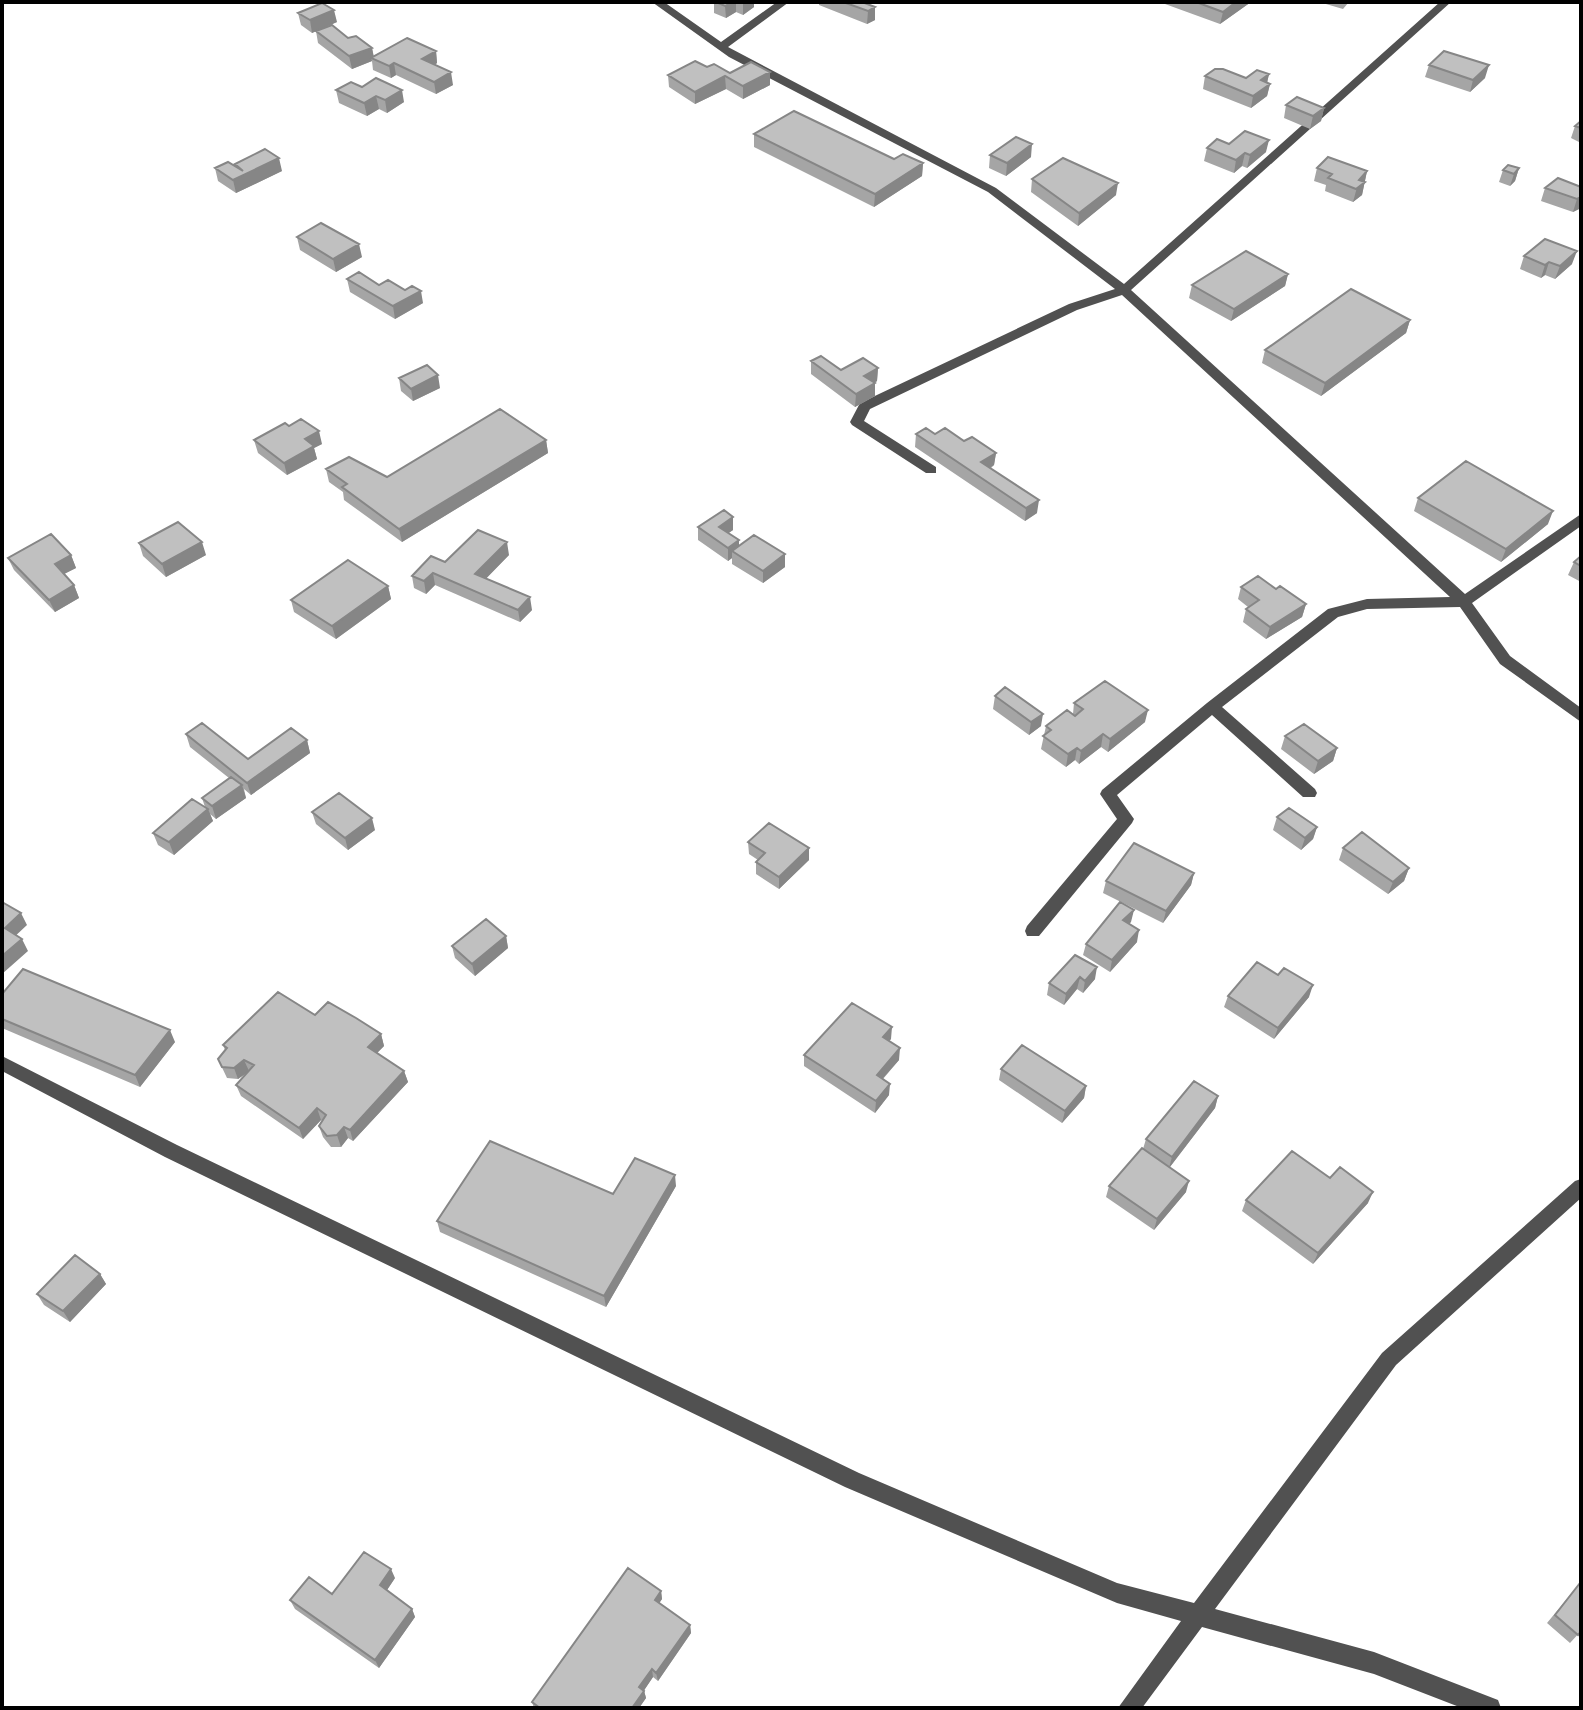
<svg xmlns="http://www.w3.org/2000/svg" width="1583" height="1710" viewBox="0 0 1583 1710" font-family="Montserrat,sans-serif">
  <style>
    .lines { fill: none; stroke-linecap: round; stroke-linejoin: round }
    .minor { fill: #515151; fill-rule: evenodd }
    .wall { fill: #a5a5a5 }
    .shaded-wall { fill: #868686 }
    .building { fill: #c0c0c0; stroke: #868686; stroke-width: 2 }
  </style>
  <rect width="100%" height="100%" fill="#fff"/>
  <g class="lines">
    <path class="minor" d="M652,2H664L721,42L777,2H789L728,47L996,188L1124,284L1440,2H1451L1131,290L1465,594L1581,514V526L1472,603L1510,656L1581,708V722L1500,664L1460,607L1367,609L1338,617L1222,707L1315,789L1317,793L1315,797H1303L1212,715L1117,795L1134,819L1132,823L1039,936H1027L1025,931L1027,926L1117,819L1100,794L1102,790L1207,703L1328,609L1367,599L1450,597L1122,295L1077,310L870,409L864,421L936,467V473H926L852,425L850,422L860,403L1069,304L1115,289L988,192L729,57Z
      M2,1056L177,1145L859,1473L1117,1583L1194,1603L1382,1353L1575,1181L1581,1179V1198L1396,1365L1215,1609L1374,1652L1498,1700L1501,1708H1462L1374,1674L1202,1627L1142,1708H1118L1181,1621L1117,1603L845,1487L165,1157L2,1071Z"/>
  </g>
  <path class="wall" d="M714,2H754V7L743,15L736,12L726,18L714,13Z
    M819,2H862L875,20L867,24L819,5Z
    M1165,2H1251L1220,24L1165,4Z
    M1319,2H1349L1343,9Z
    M298,13L337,22L318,30L348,38L372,48L374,57L436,51L437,63L435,65L453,85L436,94L396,75L391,78L373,70L372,61L352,69L318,43L316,31L312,33L301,25Z
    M1429,65L1485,78L1470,92L1425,77Z
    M707,67L730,73L770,72V85L743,99L726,89L695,104L669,87L668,75Z
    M1269,74L1267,83L1270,84L1267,96L1251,108L1203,89L1205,76L1246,78Z
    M362,87L404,102L387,113L379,109L367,116L339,103L336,90Z
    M1286,105L1324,108L1321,121L1310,129L1284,118Z
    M1581,121V143L1571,138L1575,126Z
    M754,134L894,159L923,163L922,176L874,207L754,147Z
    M1229,144L1266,152L1247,168L1242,166L1234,173L1204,161L1207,148Z
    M990,155L1031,157L1006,176L989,168Z
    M235,164L282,171L236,193L218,181L215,168L236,167Z
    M1317,168L1367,171L1362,195L1353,202L1325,191L1326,185L1314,181Z
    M1519,168L1515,181L1510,186L1499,182L1503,170Z
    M1032,179L1116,195L1078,226L1031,192Z
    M1581,187V208L1573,212L1541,201L1545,188Z
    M297,237L362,257L336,272L300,250Z
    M1524,256L1572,264L1555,279L1545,275L1541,278L1520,269Z
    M1288,274L1285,286L1231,321L1189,298L1192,285Z
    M347,279L379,285L423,303L395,319L350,292Z
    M1410,320L1406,333L1321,396L1262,363L1265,350Z
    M811,361L841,370L878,368L877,381L875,383V396L855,407L811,374Z
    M399,378L440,388L413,401L401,391Z
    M916,434H935L964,441L996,453L994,465L991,468L1037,513L1025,521L915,447Z
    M254,440L322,444L314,448L317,459L287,475L258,453Z
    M546,440L548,453L402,542L344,500L343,492L329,482L326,469L387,477Z
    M1418,498L1548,524L1501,562L1414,511Z
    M698,527L733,530L728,533L739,540V546L785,567L763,583L732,564V558L728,561L698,540Z
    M139,543L206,555L166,577L143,556Z
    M71,555L76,568L64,574L74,585L79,598L55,612L14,570L8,558Z
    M509,555L486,578L532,610L520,622L435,585L426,594L414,588L412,576L445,562Z
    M1581,556V582L1568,575L1574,562Z
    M388,586L391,599L336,639L294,612L291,600Z
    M1241,587L1276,589L1306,604L1302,617L1266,639L1243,622L1246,609L1248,607L1238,599Z
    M995,696L1041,726L1029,735L993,709Z
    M1074,703L1145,722L1108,752L1101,747L1079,764L1075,760L1066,767L1041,749L1046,726L1073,714Z
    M186,734L248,759L307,740L310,753L251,795L244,789L246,798L216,819L210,814L213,821L174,855L158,845L153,833L205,807L202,798L229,778L190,747Z
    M1285,736L1337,748L1333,761L1314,774L1281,749Z
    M312,812L375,830L348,850L316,824Z
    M1277,817L1317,827L1313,839L1301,850L1273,830Z
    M748,842L809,860L779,889L756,874V862L758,860L749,854Z
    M1343,848L1409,868L1404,881L1388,894L1339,860Z
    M1194,873L1191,885L1163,923L1103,893L1106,881Z
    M1131,922L1129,924L1137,942L1110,972L1083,955L1086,944Z
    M506,936L508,948L475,976L455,958L452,946Z
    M1075,955L1095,979L1083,993L1077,989L1064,1005L1047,995L1049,983Z
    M1278,975L1309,997L1274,1039L1224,1007L1228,996Z
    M2,994L175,1042L140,1087L2,1028Z
    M315,1015L381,1034L384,1046L377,1053L404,1071L408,1082L353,1141L348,1138L341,1147H331L323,1137L319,1126L322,1120H321L303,1139L241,1096L236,1085L247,1073L238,1079L227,1078L218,1059L225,1050L223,1045Z
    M891,1039L889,1041L899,1060L883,1079L889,1095L875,1113L804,1066V1055Z
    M1001,1069L1086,1086L1084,1098L1062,1123L999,1080Z
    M1218,1096L1215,1108L1170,1167L1186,1192L1154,1230L1106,1197L1109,1186L1143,1149L1146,1139Z
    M1330,1178L1368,1203L1313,1264L1242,1211L1246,1200Z
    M676,1186L606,1307L440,1232L437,1221L613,1194Z
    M100,1274L106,1284L70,1322L44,1305L37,1294Z
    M395,1578L387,1590L412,1609L415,1617L379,1668L295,1609L290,1600L332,1594Z
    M1580,1583L1581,1631L1570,1643L1547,1623Z
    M661,1591L662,1599L659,1603L690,1625L691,1633L658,1681L653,1677L644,1690L646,1698L639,1708H534L532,1702Z"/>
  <path class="shaded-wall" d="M732,2H736V12L726,18L725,6Z
    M743,2H754V7L743,15Z
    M1236,2H1251L1220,24L1223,12Z
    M875,7V20L867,24L868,11Z
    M334,10L337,22L312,33L310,20Z
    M372,48L374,59L371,58L372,61L352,69L349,56Z
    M436,51L437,63L424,71L422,59Z
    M394,63L396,75L391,78L389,66Z
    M1489,65L1485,78L1470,92L1473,80Z
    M451,72L453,85L436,94L434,82Z
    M770,72V85L743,99V86Z
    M1269,74L1266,87L1270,84L1267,96L1251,108L1253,96L1261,80Z
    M725,76L726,89L695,104V92Z
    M402,90L404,102L387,113L385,100Z
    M376,96L379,109L367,116L364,103Z
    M1324,108L1321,121L1310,129L1313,116Z
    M1269,140L1266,152L1247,168L1250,155Z
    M1032,144L1031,157L1006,176L1007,163Z
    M1245,153L1242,166L1234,173L1236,160Z
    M279,158L282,171L236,193L233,180Z
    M923,163L922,176L874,207L875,194Z
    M1519,168L1515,181L1510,186L1514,174Z
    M1367,171L1362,195L1353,202L1359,180Z
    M1118,183L1116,195L1078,226L1079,213Z
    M1581,197V208L1573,212L1577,199Z
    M359,244L362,257L336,272L333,259Z
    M1577,251L1572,264L1555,279L1560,266Z
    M1549,262L1545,275L1541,278L1545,265Z
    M1288,274L1285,286L1231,321L1234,309Z
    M421,291L423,303L395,319L393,306Z
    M1410,320L1406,333L1321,396L1325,383Z
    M878,368L877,381L864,388V376Z
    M438,375L440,388L413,401L411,389Z
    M875,383V396L855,407L856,394Z
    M319,431L322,444L314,448L317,459L287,475L284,463L305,439Z
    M546,440L548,453L402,542L399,529Z
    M996,453L994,465L980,474L981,462Z
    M1039,500L1037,513L1025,521L1026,508Z
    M1553,511L1548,524L1501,562L1506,549Z
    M733,517V530L719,540V527Z
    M739,540V553L732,551V558L728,561V548Z
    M202,542L206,555L166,577L162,564Z
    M507,542L509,555L478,587L475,574Z
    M785,554V567L763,583V571Z
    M71,555L76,568L60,576L55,564Z
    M433,573L435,585L426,594L424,581Z
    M74,585L79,598L55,612L49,600Z
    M388,586L391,599L336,639L332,626Z
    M530,597L532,610L520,622L518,610Z
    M1306,604L1302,617L1266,639L1270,627Z
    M1148,710L1145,722L1108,752L1110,739Z
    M1043,714L1041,726L1029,735L1031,722Z
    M1103,734L1101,747L1079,764L1081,751Z
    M307,740L310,753L251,795L247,783Z
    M1077,748L1075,760L1066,767L1068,754Z
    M1337,748L1333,761L1314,774L1318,761Z
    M242,785L246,798L216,819L212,806Z
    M208,809L213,821L174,855L169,842Z
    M372,818L375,830L348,850L345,838Z
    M1317,827L1313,839L1301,850L1305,838Z
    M809,848V860L779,889V877Z
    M1409,868L1404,881L1388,894L1393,882Z
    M1194,873L1191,885L1163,923L1166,911Z
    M1134,910L1131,922L1121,932L1123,920Z
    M21,913L27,925L11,940L5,928Z
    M1139,930L1137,942L1110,972L1112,960Z
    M506,936L508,948L475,976L472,964Z
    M22,939L28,951L2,974V956Z
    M1097,967L1095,979L1083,993L1085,981Z
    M1080,977L1077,989L1064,1005L1066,994Z
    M1313,985L1309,997L1274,1039L1278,1028Z
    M892,1027L891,1039L882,1049L883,1037Z
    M170,1030L175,1042L140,1087L135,1075Z
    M381,1034L384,1046L371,1059L368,1047Z
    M900,1048L899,1060L876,1086L877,1075Z
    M244,1060L249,1071L238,1079L234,1068Z
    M404,1071L408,1082L353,1141L350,1130Z
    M890,1084L889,1095L875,1113L876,1101Z
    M1086,1086L1084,1098L1062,1123L1065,1111Z
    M1218,1096L1215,1108L1169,1168L1172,1157Z
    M317,1108L321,1120L303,1139L299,1128Z
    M344,1127L348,1138L341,1147L337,1135Z
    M675,1175L676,1186L606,1307L604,1296Z
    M1189,1181L1186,1192L1154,1230L1157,1219Z
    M1373,1192L1368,1203L1313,1264L1318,1253Z
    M100,1274L106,1284L70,1322L63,1311Z
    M391,1569L395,1578L385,1593L380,1585Z
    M661,1591L662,1599L656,1608L655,1600Z
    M412,1609L415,1617L379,1668L375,1660Z
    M690,1625L691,1633L658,1681L656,1673Z
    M652,1669L653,1677L641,1695L639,1687Z
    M644,1691L646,1698L639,1708H632Z"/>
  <path class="building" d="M716,2H732L725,6Z
    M843,2H862L875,7L868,11Z
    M1196,2H1236L1223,12Z
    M322,3L334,10L310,20L298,13Z
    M332,25L348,38L356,36L372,48L349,56L316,31Z
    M407,38L436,51L422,59L451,72L434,82L394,63L389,66L371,58Z
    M1444,51L1489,65L1473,80L1429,65Z
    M695,61L707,67L714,64L730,73L751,62L770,72L743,86L725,76L695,92L668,75Z
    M1215,69H1223L1246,78L1257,70L1269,74L1261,80L1270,84L1253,96L1205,76Z
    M376,78L402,90L385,100L376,96L364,103L336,90L351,82L362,87Z
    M1297,97L1324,108L1313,116L1286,105Z
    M794,111L894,159L903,154L923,163L875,194L754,134Z
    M1581,121V128L1575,126Z
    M1245,131L1269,140L1250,155L1245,153L1236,160L1207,148L1217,139L1229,144Z
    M1016,137L1032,144L1007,163L990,155Z
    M265,149L279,158L233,180L215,168L228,162L243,171L235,164Z
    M1328,157L1367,171L1359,180L1365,182L1356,189L1328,178L1332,174L1317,168Z
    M1063,158L1118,183L1079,213L1032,179Z
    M1508,165L1519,168L1514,174L1503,170Z
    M1558,178L1581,187V197L1577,199L1545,188Z
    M321,223L359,244L333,259L297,237Z
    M1545,239L1577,251L1560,266L1549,262L1545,265L1524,256Z
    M1246,251L1288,274L1234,309L1192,285Z
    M359,272L379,285L388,280L405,290L412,286L421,291L393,306L347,279Z
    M1351,289L1410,320L1325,383L1265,350Z
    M821,356L841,370L863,358L878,368L864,376L875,383L856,394L811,361Z
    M427,365L438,375L411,389L399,378Z
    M500,409L546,440L399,529L342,487L347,484L326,469L349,457L387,477Z
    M301,419L319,431L305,439L314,446L284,463L254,440L285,423L289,426Z
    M926,428L935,434L945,428L964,441L972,437L996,453L981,462L1039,500L1026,508L916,434Z
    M1466,461L1553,511L1506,549L1418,498Z
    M724,510L733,517L719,527L739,540L728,548L698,527Z
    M178,522L202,542L162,564L139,543Z
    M478,530L507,542L475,574L530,597L518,610L433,573L424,581L412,576L431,556L445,562Z
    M51,534L71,555L55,564L74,585L49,600L8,558Z
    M754,535L785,554L763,571L732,551Z
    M1581,556V566L1574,562Z
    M348,560L388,586L332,626L291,600Z
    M1258,576L1276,589L1280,586L1306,604L1270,627L1246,609L1259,600L1241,587Z
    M1105,681L1148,710L1110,739L1103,734L1081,751L1077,748L1068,754L1043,736L1051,730L1046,726L1067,710L1075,716L1083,709L1074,703Z
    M1005,687L1043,714L1031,722L995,696Z
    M202,723L248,759L291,728L307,740L247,783L186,734Z
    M1304,724L1337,748L1318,761L1285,736Z
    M231,777L242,785L212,806L202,798Z
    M339,793L372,818L345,838L312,812Z
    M192,799L208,809L169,842L153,833Z
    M1289,808L1317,827L1305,838L1277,817Z
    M769,823L809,848L779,877L756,862L765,853L748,842Z
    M1362,832L1409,868L1393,882L1343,848Z
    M1134,843L1194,873L1166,911L1106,881Z
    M2,902L21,913L5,928L22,939L2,956Z
    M1120,902L1134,910L1123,920L1139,930L1112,960L1086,944Z
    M486,919L506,936L472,964L452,946Z
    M1075,955L1097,967L1085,981L1080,977L1066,994L1049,983Z
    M1257,962L1278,975L1284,968L1313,985L1278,1028L1228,996Z
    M23,969L170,1030L135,1075L2,1019V994Z
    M278,992L315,1015L328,1002L356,1018L381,1034L368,1047L404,1071L350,1130L344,1127L337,1135L327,1136L319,1126L326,1115L317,1108L299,1128L236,1085L254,1065L244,1060L234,1068L222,1067L218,1059L227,1048L223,1045Z
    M852,1003L892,1027L883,1037L900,1048L877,1075L890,1084L876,1101L804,1055Z
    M1022,1045L1086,1086L1065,1111L1001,1069Z
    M1194,1081L1218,1096L1172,1157L1146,1139Z
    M490,1141L613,1194L635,1158L675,1175L604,1296L437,1221Z
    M1142,1148L1189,1181L1157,1219L1109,1186Z
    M1292,1151L1330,1178L1340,1167L1373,1192L1318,1253L1246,1200Z
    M75,1255L100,1274L63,1311L37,1294Z
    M364,1552L391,1569L380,1585L412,1609L375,1660L290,1600L309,1577L332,1594Z
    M628,1568L661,1591L655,1600L690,1625L656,1673L652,1669L639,1687L644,1691L632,1708H540L532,1702Z
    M1580,1583L1581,1631L1578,1635L1555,1615Z"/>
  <rect width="1583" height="1710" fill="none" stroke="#000000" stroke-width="8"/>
</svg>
